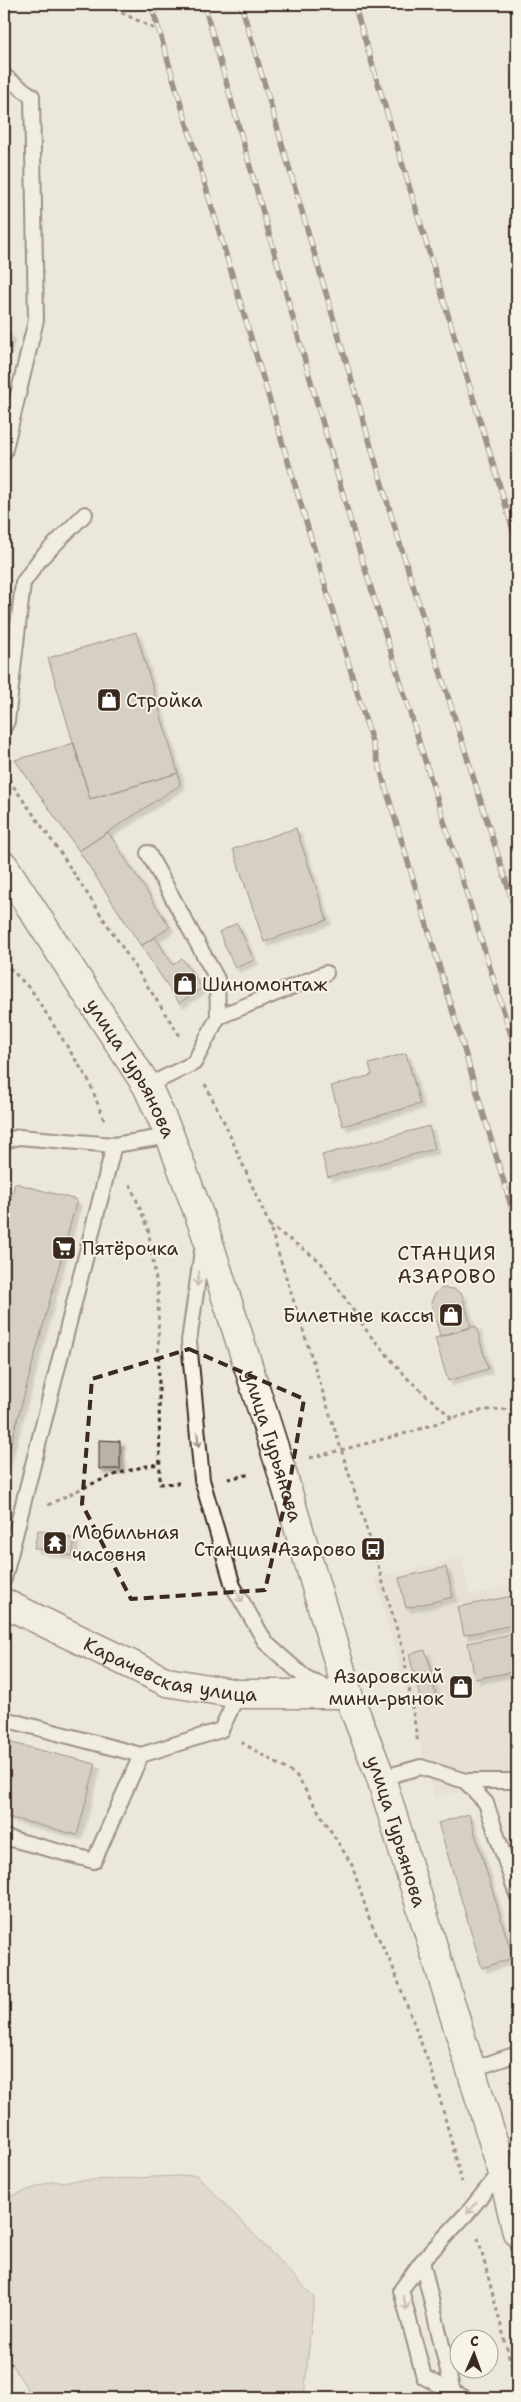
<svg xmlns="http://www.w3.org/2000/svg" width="521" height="2402" viewBox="0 0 521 2402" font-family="'Shantell Sans',sans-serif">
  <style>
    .built { fill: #ddd7cc }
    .green { fill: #cec8bc; stroke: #84796d }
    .building { fill: #bab2a7; stroke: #3b2a1e; filter: url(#shadow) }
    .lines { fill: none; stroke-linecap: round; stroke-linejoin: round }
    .service-casing { stroke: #3b2a1e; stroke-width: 18 }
    .minor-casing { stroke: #3b2a1e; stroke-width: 31 }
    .tertiary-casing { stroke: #3b2a1e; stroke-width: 31 }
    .path { stroke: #3b2a1e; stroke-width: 3; stroke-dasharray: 4 4; stroke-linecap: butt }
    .service { stroke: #f7f3e8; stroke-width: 14 }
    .minor { stroke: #f7f3e8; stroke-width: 28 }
    .tertiary { stroke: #f7f3e8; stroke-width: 28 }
    .rail-casing { stroke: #3b2a1e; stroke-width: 5.5 }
    .rail { stroke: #f7f3e8; stroke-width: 4; stroke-dasharray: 11; stroke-linecap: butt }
    .oneway { stroke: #998e83 }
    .marked { fill: none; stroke: #3b2a1e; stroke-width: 4; stroke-dasharray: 10 6; stroke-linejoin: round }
    .labels { text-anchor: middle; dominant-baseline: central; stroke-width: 4; stroke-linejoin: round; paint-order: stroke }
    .poi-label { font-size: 19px; fill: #3b2a1e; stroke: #f7f3e8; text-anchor: start }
    .street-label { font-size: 19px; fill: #3b2a1e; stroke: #f7f3e8 }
    .neighbourhood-label { font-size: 20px; letter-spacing: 1px; fill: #3b2a1e; stroke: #f7f3e8 }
  </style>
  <defs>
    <filter id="shadow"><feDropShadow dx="4.5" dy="4.5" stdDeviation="1" flood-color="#0004"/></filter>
  </defs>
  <rect width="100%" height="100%" fill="#ece7dc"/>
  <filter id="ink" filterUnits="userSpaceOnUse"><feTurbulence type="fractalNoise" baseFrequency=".02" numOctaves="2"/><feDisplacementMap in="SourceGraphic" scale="10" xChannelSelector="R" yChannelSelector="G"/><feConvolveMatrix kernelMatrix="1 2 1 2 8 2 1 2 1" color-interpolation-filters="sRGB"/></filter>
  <g filter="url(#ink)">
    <path class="built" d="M462,1558L470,1595L517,1585V1779L434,1797L375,1578Z"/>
    <path class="green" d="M197,2175L314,2297L304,2398H33L4,2352V2199L50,2182Z"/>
    <path class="building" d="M4,332L11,334L4,359Z
      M136,632L178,773L90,799L48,658Z
      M74,743L90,799L178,773L180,785L79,851L15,760Z
      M296,828L327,920L264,942L233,849Z
      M108,832L170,927L141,946L79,851Z
      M237,923L254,960L235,968L219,932Z
      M155,937L173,965L182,958L202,988L179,1003L141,946Z
      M406,1053L420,1104L343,1126L331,1086L372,1075L369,1064Z
      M429,1126L435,1149L328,1177L322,1155Z
      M15,1183L77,1200L4,1469V1226Z
      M442,1288L454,1289L462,1294L471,1327L440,1336L431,1303L434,1295Z
      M476,1326L488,1369L448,1381L435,1338Z
      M99,1440L120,1441V1469H99Z
      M38,1530L75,1539L72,1556L34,1548Z
      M446,1567L453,1597L406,1608L399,1578Z
      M517,1595V1624L464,1635L458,1607Z
      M517,1633V1671L475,1679L468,1643Z
      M425,1650L434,1677H431L437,1699L421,1702L409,1654Z
      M4,1741L96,1764L77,1835L4,1816Z
      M469,1814L513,1958L482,1968L438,1823Z"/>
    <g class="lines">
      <defs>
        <path id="service" d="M4,76L32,96L36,320L4,453
          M4,727L7,721L23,583L40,559L85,514
          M218,1017L326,973
          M147,1086L194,1063L218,1017L217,979L148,853
          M4,1141L19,1137L114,1145L170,1136
          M203,1244L189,1341L202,1480L233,1586L266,1643L308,1680L328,1687
          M4,1579L114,1145
          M4,1719L141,1755
          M381,1778L421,1767L465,1781H517
          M465,1781L486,1803L517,1895
          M4,1837L94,1861L141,1755L221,1730L238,1694
          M470,2070L517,2054
          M422,2261L401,2290L424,2377L453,2392
          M465,2398L453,2392L422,2261L470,2210L502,2170"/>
        <g id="minor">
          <path id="s1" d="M4,1603L167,1682L238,1694H348"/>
        </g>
        <g id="tertiary">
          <path id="s2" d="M4,866L147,1086L170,1136L205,1231L280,1466L348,1694L381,1778L502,2170L517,2232"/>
        </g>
      </defs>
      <use href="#service" class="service-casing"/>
      <use href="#minor" class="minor-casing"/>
      <use href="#tertiary" class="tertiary-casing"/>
      <path class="path" d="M109,4L110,7L159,31
        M4,773L60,852L180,1036
        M4,962L32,991L89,1081L104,1120
        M205,1084L224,1122L269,1224L373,1549L403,1650L418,1744
        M130,1184L148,1228L158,1293L160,1484L179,1483
        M269,1225L320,1261L369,1334L408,1379L452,1418L484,1410L517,1409
        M310,1458L411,1432L452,1418
        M228,1479L251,1474
        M48,1505C84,1487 119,1469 160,1464
        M241,1742L296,1775L352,1865L370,1921L392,1965L435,2080L462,2182
        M478,2238L517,2387"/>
      <use href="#service" class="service"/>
      <use href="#minor" class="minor"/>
      <use href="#tertiary" class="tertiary"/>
      <defs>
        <path id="rail" d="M151,4L517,1226
          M204,4L355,537L517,1054
          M241,4L395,528L517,916
          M354,4L517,543"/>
      </defs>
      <use href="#rail" class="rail-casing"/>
      <use href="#rail" class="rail"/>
    </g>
    <defs><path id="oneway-shaft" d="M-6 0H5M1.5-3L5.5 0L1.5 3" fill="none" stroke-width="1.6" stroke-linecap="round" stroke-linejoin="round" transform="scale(1.25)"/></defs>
    <g class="oneway">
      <use href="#oneway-shaft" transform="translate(198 1279) rotate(98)"/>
      <use href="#oneway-shaft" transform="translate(198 1440) rotate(85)"/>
      <use href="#oneway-shaft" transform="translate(239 1596) rotate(60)"/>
      <use href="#oneway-shaft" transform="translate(472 2208) rotate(130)"/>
      <use href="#oneway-shaft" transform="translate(405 2303) rotate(75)"/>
    </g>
  </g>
  <path d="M0 0H521V2402H0ZM189,1349L304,1399L290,1481L265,1590L131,1599L82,1504L92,1379Z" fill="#ece7dc" fill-opacity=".55" fill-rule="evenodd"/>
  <path class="marked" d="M189,1349L304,1399L290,1481L265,1590L131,1599L82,1504L92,1379Z"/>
  <defs>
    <symbol id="shop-square" viewBox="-11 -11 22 22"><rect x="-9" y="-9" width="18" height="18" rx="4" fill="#3b2a1e" stroke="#f7f3e8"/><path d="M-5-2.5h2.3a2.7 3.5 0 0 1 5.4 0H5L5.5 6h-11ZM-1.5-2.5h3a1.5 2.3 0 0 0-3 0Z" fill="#fff"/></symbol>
    <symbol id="supermarket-square" viewBox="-11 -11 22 22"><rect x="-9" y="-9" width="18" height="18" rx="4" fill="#3b2a1e" stroke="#f7f3e8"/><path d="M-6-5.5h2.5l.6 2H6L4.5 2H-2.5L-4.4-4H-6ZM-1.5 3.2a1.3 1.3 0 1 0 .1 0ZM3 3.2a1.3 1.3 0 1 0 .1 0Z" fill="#fff"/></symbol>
    <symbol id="temple-square" viewBox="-11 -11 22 22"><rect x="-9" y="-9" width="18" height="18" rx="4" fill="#3b2a1e" stroke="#f7f3e8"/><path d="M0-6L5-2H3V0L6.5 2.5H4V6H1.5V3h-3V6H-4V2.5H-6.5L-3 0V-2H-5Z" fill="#fff"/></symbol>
    <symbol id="bus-square" viewBox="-11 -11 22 22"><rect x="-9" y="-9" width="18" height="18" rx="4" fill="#3b2a1e" stroke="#f7f3e8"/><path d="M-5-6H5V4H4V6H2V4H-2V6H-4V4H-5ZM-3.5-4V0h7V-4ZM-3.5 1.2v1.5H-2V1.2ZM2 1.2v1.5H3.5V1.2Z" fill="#fff"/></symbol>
  </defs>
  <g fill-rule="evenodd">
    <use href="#shop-square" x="95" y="686" width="28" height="28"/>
    <use href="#shop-square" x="171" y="970" width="28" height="28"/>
    <use href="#supermarket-square" x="50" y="1234" width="28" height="28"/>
    <use href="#shop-square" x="437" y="1301" width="28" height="28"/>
    <use href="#temple-square" x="41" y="1529" width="28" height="28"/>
    <use href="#bus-square" x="359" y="1535" width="28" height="28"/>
    <use href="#shop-square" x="447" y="1673" width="28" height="28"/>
  </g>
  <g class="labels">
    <g class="poi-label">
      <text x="126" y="700">Стройка</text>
      <text x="202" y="984">Шиномонтаж</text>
      <text x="82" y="1248">Пятёрочка</text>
      <text x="434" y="1315" text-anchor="end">Билетные кассы</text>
      <text x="72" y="1532">Мобильная<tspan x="72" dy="22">часовня</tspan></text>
      <text x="356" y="1549" text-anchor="end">Станция Азарово</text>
      <text x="444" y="1676" text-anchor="end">Азаровский<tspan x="444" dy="22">мини-рынок</tspan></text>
    </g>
    <g class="street-label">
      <text stroke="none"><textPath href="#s2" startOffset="239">улица Гурьянова</textPath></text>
      <text stroke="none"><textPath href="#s2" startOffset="644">улица Гурьянова</textPath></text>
      <text stroke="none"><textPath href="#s1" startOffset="181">Карачевская улица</textPath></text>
      <text stroke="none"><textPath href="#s2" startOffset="1049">улица Гурьянова</textPath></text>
    </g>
    <g class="neighbourhood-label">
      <text x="447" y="1253">СТАНЦИЯ<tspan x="447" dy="23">АЗАРОВО</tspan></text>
    </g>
  </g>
  <rect width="521" height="2402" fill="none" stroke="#f7f3e8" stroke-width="20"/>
  <rect x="10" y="10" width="501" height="2382" fill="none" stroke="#3b2a1e" stroke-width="2" filter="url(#ink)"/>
  <g transform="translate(474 2354) rotate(2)"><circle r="24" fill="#f7f3e8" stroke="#aca397"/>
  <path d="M0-4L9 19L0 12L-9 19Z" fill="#3b2a1e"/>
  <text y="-8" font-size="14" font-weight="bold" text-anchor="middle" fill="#3b2a1e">С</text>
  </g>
</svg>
